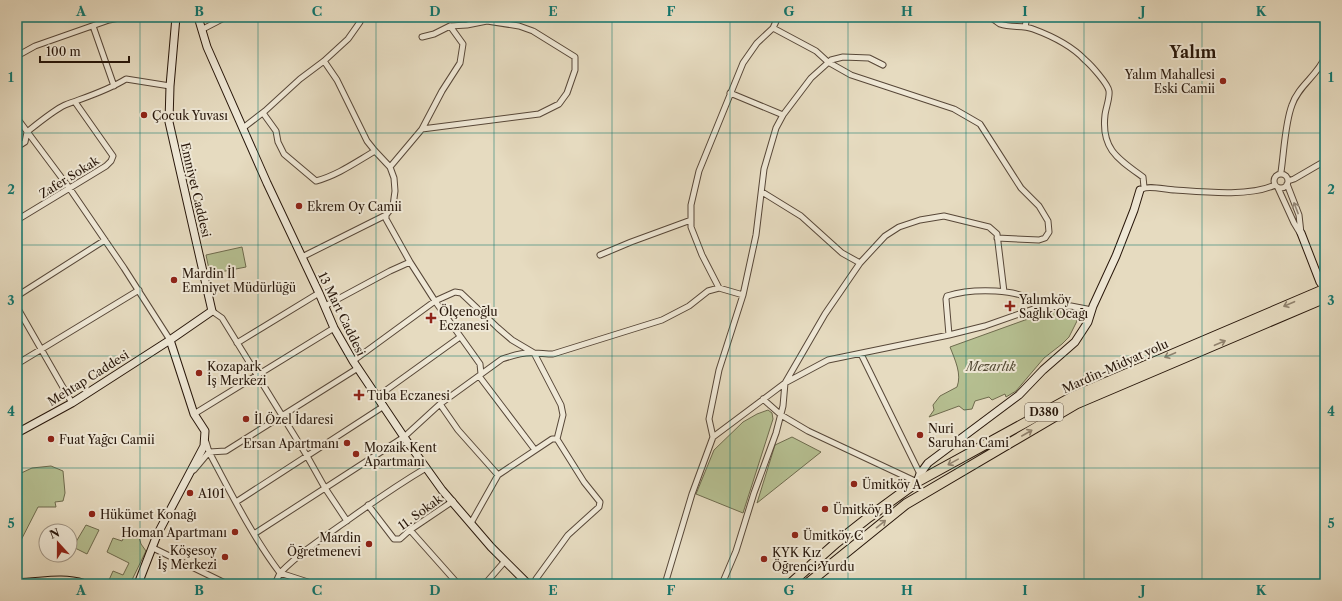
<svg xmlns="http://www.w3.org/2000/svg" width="1342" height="601" viewBox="0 0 1342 601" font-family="'Libre Caslon Text',serif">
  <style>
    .green { fill: #b6c092; stroke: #6e6b4e }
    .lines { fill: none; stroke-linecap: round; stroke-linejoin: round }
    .street-casing { stroke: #574738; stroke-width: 7 }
    .secondary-casing { stroke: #27160a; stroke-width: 9 }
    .primary-casing { stroke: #27160a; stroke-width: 10 }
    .highway-casing { stroke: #27160a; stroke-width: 11 }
    .street { stroke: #efe8d6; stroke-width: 5 }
    .secondary { stroke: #efe8d6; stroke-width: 7 }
    .primary { stroke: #e6dbc0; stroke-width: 8 }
    .highway { stroke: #e6dbc0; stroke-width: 9 }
    .oneway { stroke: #958a7a }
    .oneway2 { stroke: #90826e }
    .grid { fill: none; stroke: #0f766e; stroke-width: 1; stroke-opacity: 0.55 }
    .poi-dot { fill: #8f2418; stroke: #efe8d6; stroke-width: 1.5 }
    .labels { text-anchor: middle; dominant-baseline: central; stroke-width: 4; stroke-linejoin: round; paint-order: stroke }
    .shield { fill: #efe8d6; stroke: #635547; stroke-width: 1 }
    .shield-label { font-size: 11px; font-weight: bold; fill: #27160a }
    .poi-label { font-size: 12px; fill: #27160a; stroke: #efe8d6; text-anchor: start }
    .street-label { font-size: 12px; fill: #27160a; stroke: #efe8d6 }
    .park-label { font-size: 12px; font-style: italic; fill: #524933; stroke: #efe8d6 }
    .district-label { font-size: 16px; font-weight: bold; fill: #27160a; stroke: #efe8d6 }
    .neatline { fill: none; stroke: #0f766e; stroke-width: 1.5 }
    .grid-label { font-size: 13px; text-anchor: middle; font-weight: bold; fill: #0f766e }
  </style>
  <rect width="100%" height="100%" fill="#e6dbc0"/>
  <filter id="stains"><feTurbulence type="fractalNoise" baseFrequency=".005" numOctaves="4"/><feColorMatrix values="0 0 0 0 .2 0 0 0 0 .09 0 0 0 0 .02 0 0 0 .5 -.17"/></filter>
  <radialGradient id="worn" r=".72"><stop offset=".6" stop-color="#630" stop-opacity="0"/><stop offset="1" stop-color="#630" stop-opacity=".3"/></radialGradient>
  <path class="green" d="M242,247L246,267L210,274L206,255Z
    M1058,311L1075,317L1077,321L1069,337L1062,344L1044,358L1016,391L1006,397L1005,394L992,400L989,397L975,401L972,409L964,410L959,406L929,417L934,410L933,405L940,396L957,387C962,374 955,360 950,347L1025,320Z
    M768,410L772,413L773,419L743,513L696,494L714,450L743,422L757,414Z
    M792,437L821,452L757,503L775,445Z
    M51,466L63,471L65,493L63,501L55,502L56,507H38L17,548V475L32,468Z
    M86,525L99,530L87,554L73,547Z
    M127,531L139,537L141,544L146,551L130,584L120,583L109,580L113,571L123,575L129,563L107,552L113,538L122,541Z"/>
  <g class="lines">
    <defs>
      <path id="street" d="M993,17V19C995,20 998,23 1000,24C1011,28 1023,25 1033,29C1052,36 1072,46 1085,60C1091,65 1108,84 1109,91C1110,98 1106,107 1105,115C1101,149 1118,159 1143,177L1144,187
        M93,26L114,86
        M1025,27L1027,17
        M773,28L816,51L828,62L851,75L954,109L980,124L1021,188L1039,206L1048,221L1049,232L1045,238L1039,240L997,238
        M203,29L226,17
        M17,56L35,46L109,20L124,17
        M324,61L337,80L367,141L375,151L390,167L394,178L395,191L393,206L386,215V219L410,262
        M730,93L783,115
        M263,113L276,131L278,142L284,154L316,181C338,175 356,162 375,151
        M17,118L70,189L124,268L170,340
        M243,128L265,111L300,79L324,61L348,39L360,22
        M422,129L442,91L460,63L463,44L450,26
        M17,147L25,142L27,132C37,124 54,110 65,105C86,97 107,91 126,79L170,86
        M390,167L422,129L539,114L559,104L567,93L575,70V57L533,31L519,26L487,21L467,25L450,26L434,34L422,37
        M1280,174L1281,172C1284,152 1285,123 1292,105C1298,86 1318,75 1325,57
        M1274 181a7 7 0 1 1 14 0a7 7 0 1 1-14 0Z
        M1288,181L1294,179L1325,161
        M1287,184L1299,215L1301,233
        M1278,188L1294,223L1300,233
        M1142,189C1149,185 1166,190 1175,190C1203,192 1250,197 1275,185
        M762,192L801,216L842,253L860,263
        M17,220L106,166L111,161L113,156L75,102
        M600,255L631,242L691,220
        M302,257L386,215
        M719,288L702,255L691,227V205L699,171L743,63L757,43L773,28L778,17
        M17,296L105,240
        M325,306L390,271L410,262L435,301L480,364L481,374
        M17,307L72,403
        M212,311L222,318L307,456L325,488L347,521
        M949,335L946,299L947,296C969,289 1024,286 1039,307
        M237,343L319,293
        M861,354L920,474
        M353,361L435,301L455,292L461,293L498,328L512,340L534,353L561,405L563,415L557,439
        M17,364L139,290
        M479,376L535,450
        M378,396L460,337
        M763,399L781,415L808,431L917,482
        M440,404L458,430L498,475
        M194,414L334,328
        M713,437L709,419L719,370L743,295L756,235L764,169L776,128L783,115L811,78L831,60L843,57L869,58L883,65
        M206,442L209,452C231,493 252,536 280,573L275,584
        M194,470L209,452L226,451L358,368
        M236,502L384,406
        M368,505L394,539H400L410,530L453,501
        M471,523L498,475L552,439H557L584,482L600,502L599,507L568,535L536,579L534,584
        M410,530L458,584
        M254,534L404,437L440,404L502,359C511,356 524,352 534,353C540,353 546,354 553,354L662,320L689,306L708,291L719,288L743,295
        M153,548L227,584
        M314,584L280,573C301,552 324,537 348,520C373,502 399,484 426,468
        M369,584H379
        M485,584L505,561
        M665,584L692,494L713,437L785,383L828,360L949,335L985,326L1039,307L1071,306L1092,310
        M722,584L736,551L754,493L776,433L783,406L785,383L825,314L860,263L885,236L899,227L920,220L944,216L989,227L997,234L1004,292"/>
      <path id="secondary" d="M198,17L207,47L267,183L319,293L334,328L353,361L404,437L442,490L491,547L528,584
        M1301,233L1320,282L1325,289
        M17,433L72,403L170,340
        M917,482L920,474L928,463L1019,395L1043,370L1075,342L1088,322L1093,306L1116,256L1134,210L1140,190
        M138,584L157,535L204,446L205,431L194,414L170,340L212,311L169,122L170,86L176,17"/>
      <path id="primary" d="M17,583C41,583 60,577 84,584"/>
      <path id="highway" d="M790,584L836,543L869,517L917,482L1072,397L1325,289
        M807,584L906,504L1076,404L1325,298"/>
    </defs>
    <use href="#street" class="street-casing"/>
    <use href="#secondary" class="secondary-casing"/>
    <use href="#primary" class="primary-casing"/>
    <use href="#highway" class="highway-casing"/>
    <use href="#street" class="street"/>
    <use href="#secondary" class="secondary"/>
    <use href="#primary" class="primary"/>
    <use href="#highway" class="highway"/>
  </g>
  <defs><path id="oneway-shaft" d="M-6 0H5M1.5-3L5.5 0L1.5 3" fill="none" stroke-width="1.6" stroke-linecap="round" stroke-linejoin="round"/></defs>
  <use class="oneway" href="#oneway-shaft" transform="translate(1296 208) rotate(-111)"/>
  <g class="oneway2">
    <use href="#oneway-shaft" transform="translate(1289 304) rotate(157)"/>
    <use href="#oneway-shaft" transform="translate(1220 343) rotate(-23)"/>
    <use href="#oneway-shaft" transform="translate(1170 355) rotate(157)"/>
    <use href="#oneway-shaft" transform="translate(1027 433) rotate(-30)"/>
    <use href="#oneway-shaft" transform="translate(953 462) rotate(151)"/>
    <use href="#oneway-shaft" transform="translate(881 524) rotate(-39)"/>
  </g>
  <path class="grid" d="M140,17V584M258,17V584M376,17V584M494,17V584M612,17V584M730,17V584M848,17V584M966,17V584M1084,17V584M1202,17V584M17,133H1325M17,245H1325M17,356H1325M17,468H1325"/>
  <g class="poi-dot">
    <circle cx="1223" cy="81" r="4"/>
    <circle cx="144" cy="115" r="4"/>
    <circle cx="299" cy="206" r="4"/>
    <circle cx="174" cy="280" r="4"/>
    <path d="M1008 300h4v4h4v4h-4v4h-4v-4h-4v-4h4z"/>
    <path d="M429 312h4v4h4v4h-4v4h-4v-4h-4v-4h4z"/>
    <circle cx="199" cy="373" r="4"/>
    <path d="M357 389h4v4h4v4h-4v4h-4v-4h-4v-4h4z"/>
    <circle cx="246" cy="419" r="4"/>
    <circle cx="920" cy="435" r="4"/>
    <circle cx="51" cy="439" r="4"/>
    <circle cx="347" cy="443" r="4"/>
    <circle cx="356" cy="454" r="4"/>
    <circle cx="854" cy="484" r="4"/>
    <circle cx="190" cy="493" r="4"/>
    <circle cx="825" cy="509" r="4"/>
    <circle cx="92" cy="514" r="4"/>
    <circle cx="235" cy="532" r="4"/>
    <circle cx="795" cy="535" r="4"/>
    <circle cx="369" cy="544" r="4"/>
    <circle cx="225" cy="557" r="4"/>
    <circle cx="764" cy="559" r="4"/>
  </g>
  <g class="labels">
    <rect class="shield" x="1025" y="403" width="38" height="18" rx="3"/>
    <g class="shield-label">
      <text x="1044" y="412">D380</text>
    </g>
    <g class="poi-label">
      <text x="1215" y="74" text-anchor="end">Yalım Mahallesi<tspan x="1215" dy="14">Eski Camii</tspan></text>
      <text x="152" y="115">Çocuk Yuvası</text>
      <text x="307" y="206">Ekrem Oy Camii</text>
      <text x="182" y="273">Mardin İl<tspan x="182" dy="14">Emniyet Müdürlüğü</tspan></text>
      <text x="1019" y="299">Yalımköy<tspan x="1019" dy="14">Sağlık Ocağı</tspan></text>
      <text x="439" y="311">Ölçenoğlu<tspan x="439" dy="14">Eczanesi</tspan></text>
      <text x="207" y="366">Kozapark<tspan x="207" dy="14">İş Merkezi</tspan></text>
      <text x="367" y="395">Tuba Eczanesi</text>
      <text x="254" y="419">İl Özel İdaresi</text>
      <text x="928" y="428">Nuri<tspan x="928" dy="14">Saruhan Cami</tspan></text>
      <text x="59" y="439">Fuat Yağcı Camii</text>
      <text x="339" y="443" text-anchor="end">Ersan Apartmanı</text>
      <text x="364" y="447">Mozaik Kent<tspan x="364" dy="14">Apartmanı</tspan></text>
      <text x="862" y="484">Ümitköy A</text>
      <text x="198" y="493">A101</text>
      <text x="833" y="509">Ümitköy B</text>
      <text x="100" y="514">Hükümet Konağı</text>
      <text x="227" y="532" text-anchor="end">Homan Apartmanı</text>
      <text x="803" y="535">Ümitköy C</text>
      <text x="361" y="537" text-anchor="end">Mardin<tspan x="361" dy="14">Öğretmenevi</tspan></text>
      <text x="217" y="550" text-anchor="end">Köşesoy<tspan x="217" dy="14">İş Merkezi</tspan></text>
      <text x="772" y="552">KYK Kız<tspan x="772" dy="14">Öğrenci Yurdu</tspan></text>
    </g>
    <g class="street-label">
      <text transform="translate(69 177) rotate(-32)">Zafer Sokak</text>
      <text transform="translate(196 190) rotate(77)">Emniyet Caddesi</text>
      <text transform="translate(342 314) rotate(64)">13 Mart Caddesi</text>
      <text transform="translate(1115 366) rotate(-24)">Mardin-Midyat yolu</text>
      <text transform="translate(88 378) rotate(-32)">Mehtap Caddesi</text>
      <text transform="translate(420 512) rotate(-36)">11. Sokak</text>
    </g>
    <g class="park-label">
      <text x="991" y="366">Mezarlık</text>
    </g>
    <g class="district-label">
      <text x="1193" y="52">Yalım</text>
    </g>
  </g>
  <rect width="1342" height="601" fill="none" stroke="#e6dbc0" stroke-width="44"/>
  <g transform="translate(58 543) rotate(339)"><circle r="19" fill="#efe8d6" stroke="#9f9484"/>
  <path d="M0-3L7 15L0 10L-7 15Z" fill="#8f2418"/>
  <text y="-6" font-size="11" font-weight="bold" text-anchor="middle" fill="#27160a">N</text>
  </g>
  <path d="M40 56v6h89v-6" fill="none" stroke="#27160a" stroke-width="2"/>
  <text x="46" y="56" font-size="12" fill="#27160a" stroke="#efe8d6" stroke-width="3" paint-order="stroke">100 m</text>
  <rect x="22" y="22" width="1298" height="557" class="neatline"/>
  <g class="grid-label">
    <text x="81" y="16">A</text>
    <text x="199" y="16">B</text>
    <text x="317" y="16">C</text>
    <text x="435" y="16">D</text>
    <text x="553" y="16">E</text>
    <text x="671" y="16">F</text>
    <text x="789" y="16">G</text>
    <text x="907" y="16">H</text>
    <text x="1025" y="16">I</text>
    <text x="1143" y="16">J</text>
    <text x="1261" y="16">K</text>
    <text x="11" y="82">1</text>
    <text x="1331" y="82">1</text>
    <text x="11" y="194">2</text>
    <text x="1331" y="194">2</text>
    <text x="11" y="305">3</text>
    <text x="1331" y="305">3</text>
    <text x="11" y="416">4</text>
    <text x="1331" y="416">4</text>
    <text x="11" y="528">5</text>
    <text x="1331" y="528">5</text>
    <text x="81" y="595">A</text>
    <text x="199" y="595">B</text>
    <text x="317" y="595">C</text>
    <text x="435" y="595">D</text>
    <text x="553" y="595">E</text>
    <text x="671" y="595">F</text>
    <text x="789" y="595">G</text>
    <text x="907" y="595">H</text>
    <text x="1025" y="595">I</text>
    <text x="1143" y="595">J</text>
    <text x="1261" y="595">K</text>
  </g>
  <rect width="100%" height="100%" filter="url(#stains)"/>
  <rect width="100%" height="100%" fill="url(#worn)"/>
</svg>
